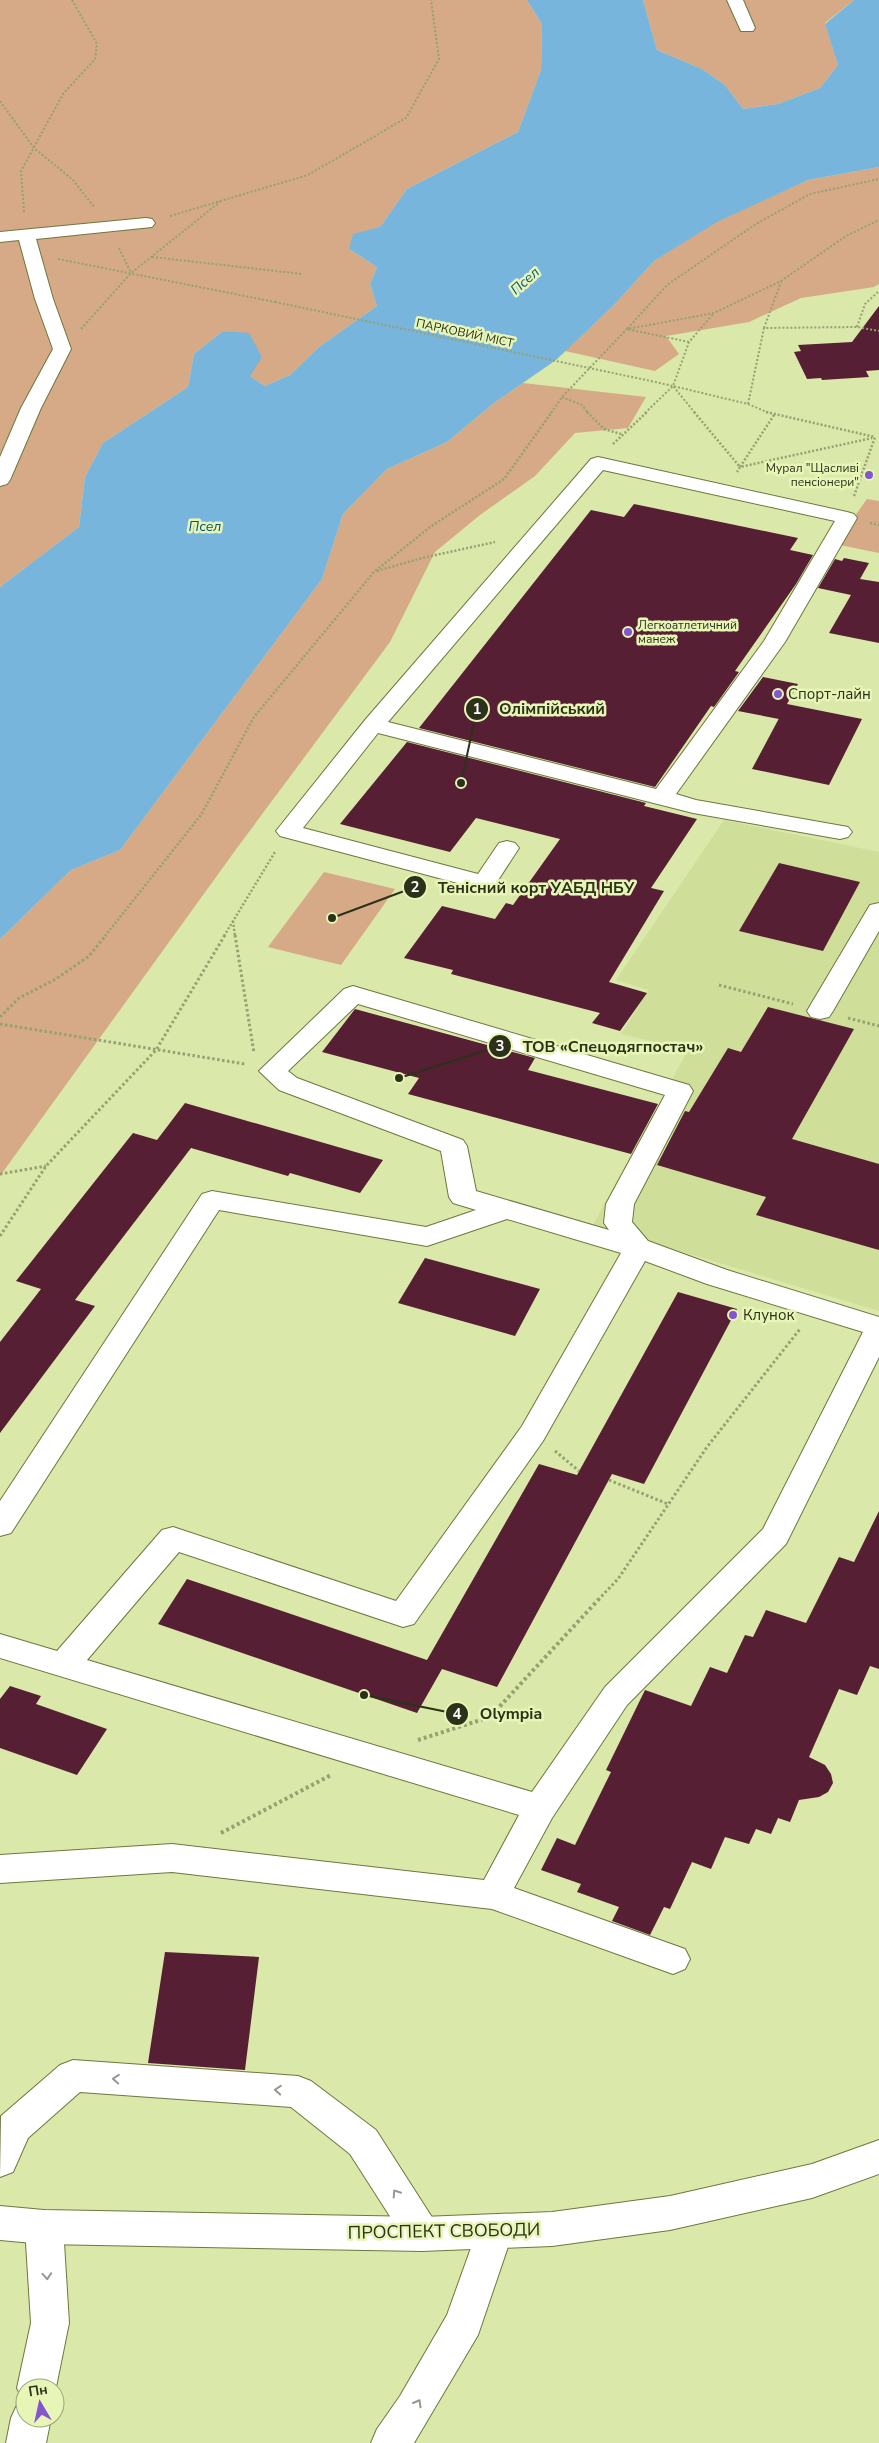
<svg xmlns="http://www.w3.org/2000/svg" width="879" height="2443" viewBox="0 0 879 2443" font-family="'Nunito Sans',sans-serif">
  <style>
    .built { fill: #cfdf99 }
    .green { fill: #d6a987 }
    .water { fill: #78b5dd }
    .building { fill: #561f34 }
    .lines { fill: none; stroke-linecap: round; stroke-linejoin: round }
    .minor-casing { stroke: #6c783e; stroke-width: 2 }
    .major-casing { stroke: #6c783e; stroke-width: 2 }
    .path-far3 { stroke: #96a172; stroke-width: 2; stroke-dasharray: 2 2; stroke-linecap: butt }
    .path-far2 { stroke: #96a172; stroke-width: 2.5; stroke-dasharray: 2 2; stroke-linecap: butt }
    .path-far1 { stroke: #96a172; stroke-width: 3; stroke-dasharray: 2.5 2.5; stroke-linecap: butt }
    .path { stroke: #96a172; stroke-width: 4; stroke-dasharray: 3 3; stroke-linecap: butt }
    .minor { fill: #fff; fill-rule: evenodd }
    .major { fill: #fff; fill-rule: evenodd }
    .path-bridge { stroke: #96a172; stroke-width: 2; stroke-dasharray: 2 2; stroke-linecap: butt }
    .oneway { stroke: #96988c }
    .poi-dot { fill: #8455ce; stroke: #e7f5b7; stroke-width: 2 }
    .labels { text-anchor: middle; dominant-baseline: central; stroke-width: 5; stroke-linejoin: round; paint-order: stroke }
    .far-street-label { font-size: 12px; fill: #2c3119; stroke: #e7f5b7 }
    .far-poi-label { font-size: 12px; fill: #2c3119; stroke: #e7f5b7; text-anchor: end }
    .far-water-label { font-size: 14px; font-style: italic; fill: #06557b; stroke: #e7f5b7 }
    .poi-label { font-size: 15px; fill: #2c3119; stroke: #e7f5b7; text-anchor: start }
    .near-street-label { font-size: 18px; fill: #2c3119; stroke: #e7f5b7 }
    .leader { fill: none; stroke: #2c3119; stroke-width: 2 }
    .callout-dot { fill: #2c3119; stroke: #e7f5b7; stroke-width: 2 }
    .mark-label { font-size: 15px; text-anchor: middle; font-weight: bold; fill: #fff }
    .callout-label { font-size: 16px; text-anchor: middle; font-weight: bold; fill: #2c3119; stroke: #e7f5b7; stroke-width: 5; stroke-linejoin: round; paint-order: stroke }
  </style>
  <rect width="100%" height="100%" fill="#dae8aa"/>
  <path class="built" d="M724,820L879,852V1311L593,1225L688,1050L621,1034L649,990L616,980Z"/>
  <path class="green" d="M0,0H527L542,24L541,70L518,132L407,189L380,227L349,249L377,267L370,284L377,306L319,347L290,375L265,386L250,376L249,334L223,331L194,354L188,387L103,443L85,477L79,527L0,587Z
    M643,0H854L825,23L838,65L820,88L778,104L743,109L725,85L702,69L657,50Z
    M879,167V284L874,287L801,298L749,322L666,336L679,354L655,371L565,351L614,305L654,261L717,221L808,180Z
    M523,383L646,397L628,428L575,433L535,476L480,515L435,552L390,642L237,848L0,1176V939L71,870L120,850L322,579L343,514L387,469L447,442L494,403Z
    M867,499L879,501V553L835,544Z
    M324,872L395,889L341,965L268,947Z"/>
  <path class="water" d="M527,0H643L657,50L702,69L725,85L743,109L778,104L820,88L838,65L825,24L854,0H879V167L808,180L717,222L654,261L614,305L556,360L494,403L447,442L387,469L343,514L322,579L120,850L71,870L0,939V587L79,527L85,477L103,443L188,387L194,354L223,331L249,333L262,357L250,376L265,386L290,375L319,347L377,306L370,284L377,267L349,249L353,234L380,227L407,189L518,132L541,70L542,24Z"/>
  <path class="building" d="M879,306V370L866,371L869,377L822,380L821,378L807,379L794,352L801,351L798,345L852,342Z
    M634,504L798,538L790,550L813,555L796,584L735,671L739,672L714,707L711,706L655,787L419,728L591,510L624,517Z
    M844,558L869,563L860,579L879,582V643L829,633L851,595L818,588L835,559L842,561Z
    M763,677L798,684L787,704L862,719L829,785L752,769L785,707L779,719L738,711Z
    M407,742L646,803L644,806L697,819L651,888L664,891L609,982L647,993L620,1031L592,1023L600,1013L451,974L453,970L404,958L442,906L495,919L506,903L513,905L560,839L476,818L450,852L340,824Z
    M779,863L860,882L823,951L739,931Z
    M768,1007L854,1029L792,1139L879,1164V1250L756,1215L766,1197L657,1165L685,1111L689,1112L728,1048L741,1052Z
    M355,1009L535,1058L528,1070L658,1104L631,1154L408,1094L419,1078L322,1052Z
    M185,1103L383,1160L360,1193L290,1173L288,1176L191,1148L75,1300L95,1306L0,1433V1342L41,1289L16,1281L133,1133L157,1140Z
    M425,1258L540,1289L515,1336L398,1303Z
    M678,1292L737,1309L644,1484L612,1474L497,1687L442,1669L417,1713L158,1624L187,1579L427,1660L539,1464L577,1475Z
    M879,1511V1669L870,1666L857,1695L839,1689L809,1757L825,1765L831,1774L833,1783L828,1792L819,1797L799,1800L790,1822L778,1818L771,1834L756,1829L749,1844L725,1837L711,1869L692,1862L670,1909L664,1907L650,1935L612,1921L619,1907L577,1892L581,1884L541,1870L557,1838L575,1845L611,1772L606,1770L645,1690L691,1706L710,1667L727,1673L745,1635L753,1637L766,1610L806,1623L839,1557L854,1562Z
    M10,1686L41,1696L36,1704L107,1729L77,1775L0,1748V1699Z
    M165,1952L259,1957L245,2070L148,2063Z"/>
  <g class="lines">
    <defs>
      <path id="minor" d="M727,0H743L755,28L753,31H741Z
        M146,218L152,219L155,223L152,227L36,239L53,299L71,349L41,408L10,480L7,484L0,486V457L21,408L53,349L35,299L19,240L0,242V232Z
        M598,457L847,512L854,514L857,518L785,642L676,794L696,800L848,827L852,832L848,837L840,839L693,813L378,733L303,828L478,874L499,843L507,841L515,843L519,848L493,888L484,890L280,836L276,831L280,826L365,720L591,459ZM603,470L835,521L764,641L656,789L388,722Z
        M879,903V931L833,1011L829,1017L820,1019L811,1017L807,1011L867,910L870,905Z
        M353,986L689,1085L693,1091L634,1204L632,1222L648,1241L727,1270L879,1317V1357L786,1544L627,1705L552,1818L514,1888L685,1949L690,1959L685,1969L673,1974L492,1909L172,1872L0,1883V1855L172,1844L484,1880L519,1815L0,1658V1634L57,1651L162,1530L173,1527L396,1601L522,1426L621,1253L507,1219L427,1246L219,1210L11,1533L0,1536V1501L202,1194L212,1191L426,1227L476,1210L453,1203L449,1197L441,1151L279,1090L259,1071L344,989ZM358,1004L665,1095L606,1204L604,1223L609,1230L476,1191L467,1146L463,1140L297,1078L288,1071ZM645,1261L707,1284L863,1332L763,1529L605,1687L532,1792L87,1660L179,1552L403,1627L414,1624L543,1441Z
        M73,2060L298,2076L311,2081L376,2130L435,2222L441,2234L435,2246L422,2251L409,2246L350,2154L291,2107L80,2092L28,2138L13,2172L0,2177L1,2116L60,2065Z
        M44,2210L57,2215L63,2227L69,2323L55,2392V2388H25V2418H51L46,2443H6L11,2418L17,2405L24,2402L17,2388L31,2323L25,2227L31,2215Z
        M494,2215L507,2220L513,2232L478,2335L414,2443H371L377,2429L400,2396L447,2315L481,2220Z"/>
      <path id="major" d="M879,2140V2174L812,2198L670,2230L552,2246L422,2251L44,2244L0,2240V2206L44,2210L422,2217L552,2212L670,2196L812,2164Z"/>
    </defs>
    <use href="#minor" class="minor-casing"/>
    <use href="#major" class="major-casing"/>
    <path class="path-far3" d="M0,101L34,148L73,180L94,207
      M24,212L21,171L63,94L95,59L97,44L72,0
      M170,216L308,175L406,118L439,59L431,0
      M119,248L131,273
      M152,257L302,274
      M58,259L275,302
      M857,327L865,304L879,291
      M764,328L781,282
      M81,329L131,273L220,202
      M689,342L627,329L667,285L756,224L810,194L879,179
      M651,381L673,386
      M562,397L582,405L588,413
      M748,404L764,328L857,327L879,331
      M551,413L562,397L627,329L714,313L781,281L846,236L879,220
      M645,413L673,386L689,342L714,313
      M695,413L673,386L748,404L769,413"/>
    <path class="path-far2" d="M587,412L604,429L621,434
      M694,412L740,467L737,472
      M766,412L875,437
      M774,415L740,467L872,438
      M613,444L647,412
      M854,496L875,437
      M870,523L879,525
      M377,571L422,558L495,542
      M233,921L235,936
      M105,936L201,815L254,717L374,572L430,527L504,479L552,412
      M224,936L275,852"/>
    <path class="path-far1" d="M235,935L254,1053
      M719,985L793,1004
      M0,1017L19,998L56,979L89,956L106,935
      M848,1018L879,1026
      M0,1024L245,1064
      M0,1174L46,1166
      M0,1236L46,1166L156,1050L225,935
      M555,1451L579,1471
      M609,1480L668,1504
      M598,1600L618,1579L707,1447L800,1329"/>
    <path class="path" d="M418,1740L490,1717L599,1599
      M221,1833L331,1775"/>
    <use href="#minor" class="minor"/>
    <use href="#major" class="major"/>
    <path class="path-bridge" d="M275,302L651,381"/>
  </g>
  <defs><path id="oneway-chevron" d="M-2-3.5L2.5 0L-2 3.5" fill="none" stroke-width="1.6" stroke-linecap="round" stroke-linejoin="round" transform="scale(1.25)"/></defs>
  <g class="oneway">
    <use href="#oneway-chevron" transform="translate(116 2079) rotate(-176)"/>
    <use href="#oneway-chevron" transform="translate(278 2090) rotate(-176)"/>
    <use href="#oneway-chevron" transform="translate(396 2193) rotate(-123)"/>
    <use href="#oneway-chevron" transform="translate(47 2276) rotate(86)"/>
    <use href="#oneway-chevron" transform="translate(418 2403) rotate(-60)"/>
  </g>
  <g class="poi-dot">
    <circle cx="869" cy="475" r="5"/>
    <circle cx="628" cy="632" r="5"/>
    <circle cx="778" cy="694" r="5"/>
    <circle cx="733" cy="1315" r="5"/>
  </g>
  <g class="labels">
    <g class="far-street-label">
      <text transform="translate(465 333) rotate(12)">ПАРКОВИЙ МІСТ</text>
    </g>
    <g class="far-poi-label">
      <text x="859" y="468">Мурал "Щасливі<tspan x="859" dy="14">пенсіонери"</tspan></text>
      <text x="638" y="625" text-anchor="start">Легкоатлетичний<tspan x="638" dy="14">манеж</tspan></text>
    </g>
    <g class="far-water-label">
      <text transform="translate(525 281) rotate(-42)">Псел</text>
      <text x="205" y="526">Псел</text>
    </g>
    <g class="poi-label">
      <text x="788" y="694">Спорт-лайн</text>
      <text x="743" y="1315">Клунок</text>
    </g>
    <g class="near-street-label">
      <text transform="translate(444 2231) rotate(-1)">ПРОСПЕКТ СВОБОДИ</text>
    </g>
  </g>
  <path class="leader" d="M461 783L477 709M332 918L415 887M399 1078L500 1046M364 1695L457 1714"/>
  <g class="callout-dot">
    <circle cx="461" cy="783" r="5"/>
    <circle cx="332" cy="918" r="5"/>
    <circle cx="399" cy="1078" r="5"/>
    <circle cx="364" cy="1695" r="5"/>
    <circle cx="477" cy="709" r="12"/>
    <circle cx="415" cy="887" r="12"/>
    <circle cx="500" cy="1046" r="12"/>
    <circle cx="457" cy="1714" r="12"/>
  </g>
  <g class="mark-label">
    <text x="477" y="714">1</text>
    <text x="415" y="892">2</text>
    <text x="500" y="1051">3</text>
    <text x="457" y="1719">4</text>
  </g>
  <g class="callout-label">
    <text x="552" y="714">Олімпійський</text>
    <text x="536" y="893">Тенісний корт УАБД НБУ</text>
    <text x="613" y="1052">ТОВ «Спецодягпостач»</text>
    <text x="511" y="1719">Olympia</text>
  </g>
  <g transform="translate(40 2403) rotate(351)"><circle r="24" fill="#e7f5b7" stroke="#9ca778"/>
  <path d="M0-4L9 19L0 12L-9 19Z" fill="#8455ce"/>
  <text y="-8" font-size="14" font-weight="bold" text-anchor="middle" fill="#2c3119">Пн</text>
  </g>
</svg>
